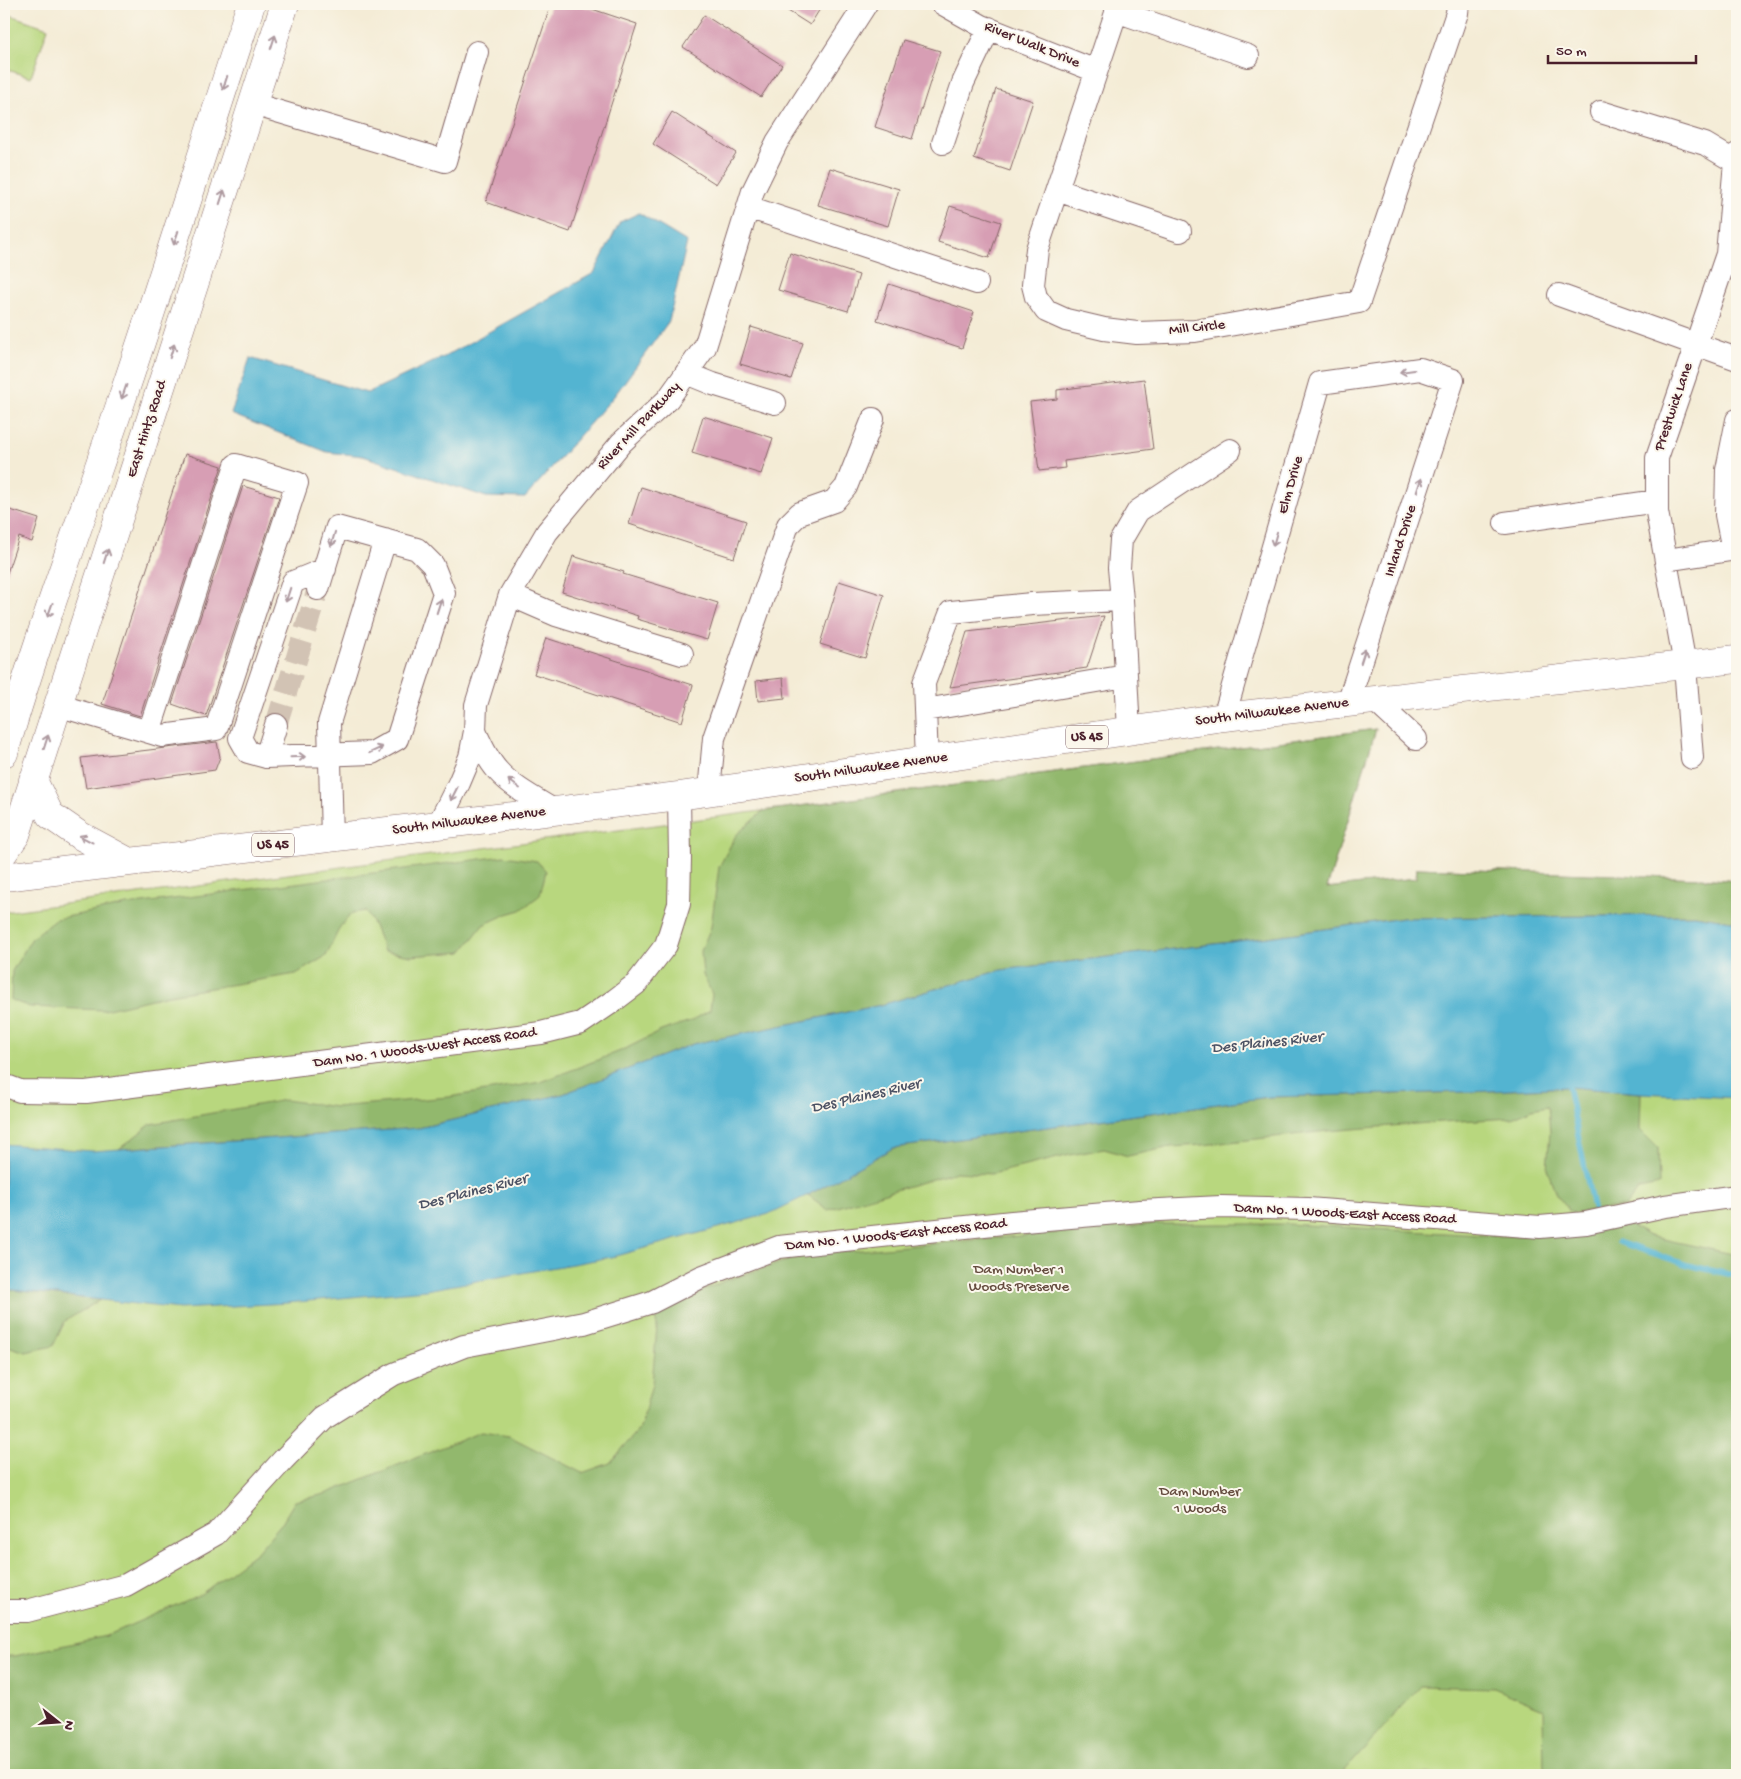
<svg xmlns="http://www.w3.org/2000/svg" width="1741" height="1779" viewBox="0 0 1741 1779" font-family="'Gochi Hand',sans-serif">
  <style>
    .green { fill: #b8d77e; stroke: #817b54 }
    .forest { fill: #92b86d; stroke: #6e6c4c }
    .water { fill: #52b4d1; stroke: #4e6a7e }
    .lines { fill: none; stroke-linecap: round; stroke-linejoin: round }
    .stream { stroke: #52b4d1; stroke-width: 5.5 }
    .building { fill: #d79eb4 }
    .minor-tunnel { stroke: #d2c3b4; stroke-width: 22; stroke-dasharray: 22 11; stroke-linecap: butt }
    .minor-casing { stroke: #866767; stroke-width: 24 }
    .major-casing { stroke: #866767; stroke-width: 29 }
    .minor { stroke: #fff; stroke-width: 22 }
    .major { stroke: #fff; stroke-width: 28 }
    .oneway { stroke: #ae9aa0 }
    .labels { text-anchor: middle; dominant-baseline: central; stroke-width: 4; stroke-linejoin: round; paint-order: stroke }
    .shield { fill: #fbf7ec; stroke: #7f6065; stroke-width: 1 }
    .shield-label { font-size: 14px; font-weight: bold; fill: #4a1f2b }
    .street-label { font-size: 15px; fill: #4a1f2b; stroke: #fbf7ec }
    .park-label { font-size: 15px; fill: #664d40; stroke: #fbf7ec }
    .water-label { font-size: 16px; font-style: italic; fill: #4d5365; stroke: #fbf7ec }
  </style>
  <rect width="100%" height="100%" fill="#fbf7ec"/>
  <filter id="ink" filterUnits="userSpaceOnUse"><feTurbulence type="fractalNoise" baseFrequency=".02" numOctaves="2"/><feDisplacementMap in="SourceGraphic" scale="10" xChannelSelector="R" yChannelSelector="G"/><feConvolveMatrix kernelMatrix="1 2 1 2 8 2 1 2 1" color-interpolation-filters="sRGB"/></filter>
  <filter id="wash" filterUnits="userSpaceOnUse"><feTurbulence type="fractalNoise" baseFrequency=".0096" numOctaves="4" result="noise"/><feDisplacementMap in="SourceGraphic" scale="20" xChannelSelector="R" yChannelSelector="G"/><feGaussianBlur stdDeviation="1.12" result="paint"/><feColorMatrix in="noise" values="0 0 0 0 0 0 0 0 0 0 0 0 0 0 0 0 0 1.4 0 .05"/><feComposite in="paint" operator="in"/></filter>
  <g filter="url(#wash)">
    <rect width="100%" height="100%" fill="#f4ecd6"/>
    <path class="green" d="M4,13L48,28L31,77L4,69Z
      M1376,729L1327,888L1416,878L1417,868L1700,878L1737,881V1775H4V912Z"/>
    <path class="forest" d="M1376,729L1327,888L1416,878L1417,868L1700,878L1737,881V922L1695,915L1403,918L1247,940L1001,970L881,1005L693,1044L563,1094L419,1128L119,1149L151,1124L285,1100L336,1107L449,1097L541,1082L623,1050L661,1031L693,1020L710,1010L712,994L703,975L701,951L711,927L719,867L736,835L763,811Z
      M504,856L537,861L546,871L540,895L521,910L507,914L483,925L462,952L411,956L384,951L374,926L366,911L352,913L340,927L326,956L296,974L169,995L104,1010L30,1007L11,1000L12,971L32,938L56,919L127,905Z
      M1568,1087L1641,1093L1640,1130L1658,1148L1659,1185L1639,1189L1626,1206L1571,1213L1556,1194L1547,1169L1550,1132L1548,1106L1532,1109L1512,1118L1441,1122L1328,1131L1203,1145L1171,1147L1128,1156L1104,1149L1070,1155L992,1174L956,1172L828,1210L808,1195L893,1148L1269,1097L1469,1092Z
      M1156,1224H1287L1497,1236L1565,1235L1630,1225L1649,1236L1737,1255V1775H1544L1543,1709L1494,1688L1421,1686L1340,1775H4V1656H15L106,1636L201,1594L257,1552L281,1524L295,1501L325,1494L481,1432L509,1436L582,1473L610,1463L640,1428L652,1384L657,1326L654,1313L724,1281L805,1255Z
      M4,1289L100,1300L65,1321L53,1346L26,1352L4,1345Z"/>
    <path class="water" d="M639,213L687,242L669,321L615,395L525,498L486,497L363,456L327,452L231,414L250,358L367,393L444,357L594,273L620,222Z
      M1695,915L1737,922V1098L1641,1093L1568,1087L1469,1092L1269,1097L893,1148L808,1195L769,1214L612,1257L426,1290L287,1303L180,1309L4,1289V1144L92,1151L419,1128L563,1094L693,1044L881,1005L1001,970L1247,940L1403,918Z"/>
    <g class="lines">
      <path class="stream" d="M1567,1081L1593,1208
        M1618,1242L1688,1265L1737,1276"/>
    </g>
    <g id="blocks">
      <path class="building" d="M551,4H577L637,24L570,232L486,202Z
        M777,4H823L810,25Z
        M704,15L782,65L761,97L683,47Z
        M903,40L940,51L912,139L875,127Z
        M996,89L1033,101L1010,171L974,159Z
        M672,112L736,153L716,184L653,144Z
        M830,168L899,189L888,226L818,205Z
        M950,206L1001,222L989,258L938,242Z
        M790,253L859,275L848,311L778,290Z
        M889,284L974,312L962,348L877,320Z
        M751,327L803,343L791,379L740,364Z
        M1144,379L1153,449L1064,461L1065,468L1039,471L1030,402L1057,399V390Z
        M703,416L773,438L761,474L692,453Z
        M185,454L222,466L140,716L102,704Z
        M243,486L279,497L206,716L172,704Z
        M641,487L746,521L734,558L629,524Z
        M4,508L39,519L32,542L19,537L7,573H4Z
        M573,556L624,572L623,574L718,603L707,640L637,619L638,616L562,592Z
        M839,581L884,595L865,658L820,644Z
        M1104,616L1087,668L950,687L967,632Z
        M546,638L693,685L682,722L534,674Z
        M783,678L785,698L758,701L756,681Z
        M217,742L220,757L215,770L86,788L81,758Z"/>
    </g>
  </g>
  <g filter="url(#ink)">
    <use href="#blocks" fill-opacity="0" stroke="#866767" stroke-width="1"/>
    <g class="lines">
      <path class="minor-tunnel" d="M276,725L318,589"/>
      <defs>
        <path id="minor" d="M943,4L982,26L1096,71
          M1119,4L1037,249L1033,285L1036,297L1046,311L1066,320L1104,329L1137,333L1195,331L1359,302L1457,13L1458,4
          M1116,11L1248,56
          M253,104L445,161L477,52
          M1601,112L1705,144L1737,163
          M943,143L963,83L989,28
          M1057,190L1180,231
          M748,207L977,283
          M1559,295L1737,359
          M686,373L713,384L775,403
          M1505,523L1657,501
          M1733,550L1726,515L1727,470L1737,420
          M1666,560L1737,549
          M318,589L337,527L417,549L433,565L444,593L397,739L372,753L266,757L248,752L240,738L293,582L325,569
          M510,595L556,615L682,654
          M1122,600L1119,568L1121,540L1138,511L1230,450
          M1374,700L1416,739
          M57,705L149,732L162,736L216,729L297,483L236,465L149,732
          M925,710L1126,676
          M1224,717L1320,383L1420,369L1453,380L1348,703
          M475,731C481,745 488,760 498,771C512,787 537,800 555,811
          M266,757L276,725
          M1692,758L1685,665L1657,512V458L1727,254L1735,162L1737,154
          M927,760L924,683L951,612L1032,604L1122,600L1129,731
          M709,792L714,738L788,525L800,513L834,501L846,487L873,419
          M438,825L459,783L470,757L475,731L476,705L510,595L547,532L621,443L668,399L705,347L753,191L777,142L866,4
          M332,838L329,723L385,540
          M4,1085L20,1091L86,1092L541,1033L581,1023L615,1000L636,984L666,945L679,904L680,858L679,796
          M4,1611H27L126,1585L216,1534L283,1460L325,1417L394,1374L464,1346L584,1323L652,1302L701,1277L779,1247L1012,1222L1140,1211L1221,1207L1308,1209L1540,1227L1586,1223L1665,1206L1737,1196"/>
        <path id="major" d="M4,753C39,633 83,515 123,396C167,266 208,134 251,4
          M33,780L50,815L79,835L129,862
          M4,852L16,835L285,4
          M4,877L679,796L1224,717L1737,659"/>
      </defs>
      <use href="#minor" class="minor-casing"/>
      <use href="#major" class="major-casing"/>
      <use href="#minor" class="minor"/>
      <use href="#major" class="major"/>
    </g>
    <defs><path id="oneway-shaft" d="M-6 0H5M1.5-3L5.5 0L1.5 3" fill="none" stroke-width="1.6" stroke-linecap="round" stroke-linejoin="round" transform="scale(1.25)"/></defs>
    <g class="oneway">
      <use href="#oneway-shaft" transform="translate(273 42) rotate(-72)"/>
      <use href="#oneway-shaft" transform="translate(225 83) rotate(108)"/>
      <use href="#oneway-shaft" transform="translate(222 197) rotate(-72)"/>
      <use href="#oneway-shaft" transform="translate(176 238) rotate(108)"/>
      <use href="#oneway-shaft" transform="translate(172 351) rotate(-72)"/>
      <use href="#oneway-shaft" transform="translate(1407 371) rotate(172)"/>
      <use href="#oneway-shaft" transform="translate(124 392) rotate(109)"/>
      <use href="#oneway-shaft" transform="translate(1419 485) rotate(-72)"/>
      <use href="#oneway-shaft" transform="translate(333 539) rotate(106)"/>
      <use href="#oneway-shaft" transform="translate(1275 539) rotate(106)"/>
      <use href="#oneway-shaft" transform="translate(106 556) rotate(-72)"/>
      <use href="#oneway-shaft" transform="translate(288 595) rotate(108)"/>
      <use href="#oneway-shaft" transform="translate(439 606) rotate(-72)"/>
      <use href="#oneway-shaft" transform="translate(50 610) rotate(110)"/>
      <use href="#oneway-shaft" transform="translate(1363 656) rotate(-72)"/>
      <use href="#oneway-shaft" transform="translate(46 742) rotate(-72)"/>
      <use href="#oneway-shaft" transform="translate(376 750) rotate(-25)"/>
      <use href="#oneway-shaft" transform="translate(298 757) rotate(-2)"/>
      <use href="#oneway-shaft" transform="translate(514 784) rotate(-143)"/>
      <use href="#oneway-shaft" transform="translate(454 794) rotate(117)"/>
      <use href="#oneway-shaft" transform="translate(86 839) rotate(-152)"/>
    </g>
  </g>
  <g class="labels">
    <g class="shield">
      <rect x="1066" y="725.5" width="42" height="23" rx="4"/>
      <rect x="252" y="833.5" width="42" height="23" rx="4"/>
    </g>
    <g class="shield-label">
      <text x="1087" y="737">US 45</text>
      <text x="273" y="845">US 45</text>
    </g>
    <g class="street-label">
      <text transform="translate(1032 45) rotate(22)">River Walk Drive</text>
      <text transform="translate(1197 328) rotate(-6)">Mill Circle</text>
      <text transform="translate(1674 407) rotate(-71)">Prestwick Lane</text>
      <text transform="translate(639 426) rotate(-47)">River Mill Parkway</text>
      <text transform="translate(147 429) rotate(-72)">East Hintz Road</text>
      <text transform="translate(1291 485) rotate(-74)">Elm Drive</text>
      <text transform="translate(1401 541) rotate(-72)">Inland Drive</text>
      <text transform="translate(1272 712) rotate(-7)">South Milwaukee Avenue</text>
      <text transform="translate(871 768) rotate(-8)">South Milwaukee Avenue</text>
      <text transform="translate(469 821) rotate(-7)">South Milwaukee Avenue</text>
      <text transform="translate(425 1048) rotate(-8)">Dam No. 1 Woods-West Access Road</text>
      <text transform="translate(1345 1214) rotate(3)">Dam No. 1 Woods-East Access Road</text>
      <text transform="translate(896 1235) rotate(-6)">Dam No. 1 Woods-East Access Road</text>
    </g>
    <g class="park-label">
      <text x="1019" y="1270">Dam Number 1<tspan x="1019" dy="17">Woods Preserve</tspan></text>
      <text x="1200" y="1492">Dam Number<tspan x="1200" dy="17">1 Woods</tspan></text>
    </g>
    <g class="water-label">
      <text transform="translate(1267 1044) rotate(-6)">Des Plaines River</text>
      <text transform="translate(866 1097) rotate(-13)">Des Plaines River</text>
      <text transform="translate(473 1193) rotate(-14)">Des Plaines River</text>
    </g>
  </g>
  <rect width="1741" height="1779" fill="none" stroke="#fbf7ec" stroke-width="20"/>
  <g transform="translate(58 1722) rotate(107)" stroke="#fbf7ec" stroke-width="4" paint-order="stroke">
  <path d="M0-4L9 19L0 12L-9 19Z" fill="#4a1f2b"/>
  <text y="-8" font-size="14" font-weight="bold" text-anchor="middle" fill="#4a1f2b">N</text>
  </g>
  <path d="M1548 55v8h148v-8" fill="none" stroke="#4a1f2b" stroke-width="2.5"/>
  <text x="1556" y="55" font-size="15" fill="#4a1f2b" stroke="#fbf7ec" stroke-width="4" paint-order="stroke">50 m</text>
</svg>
